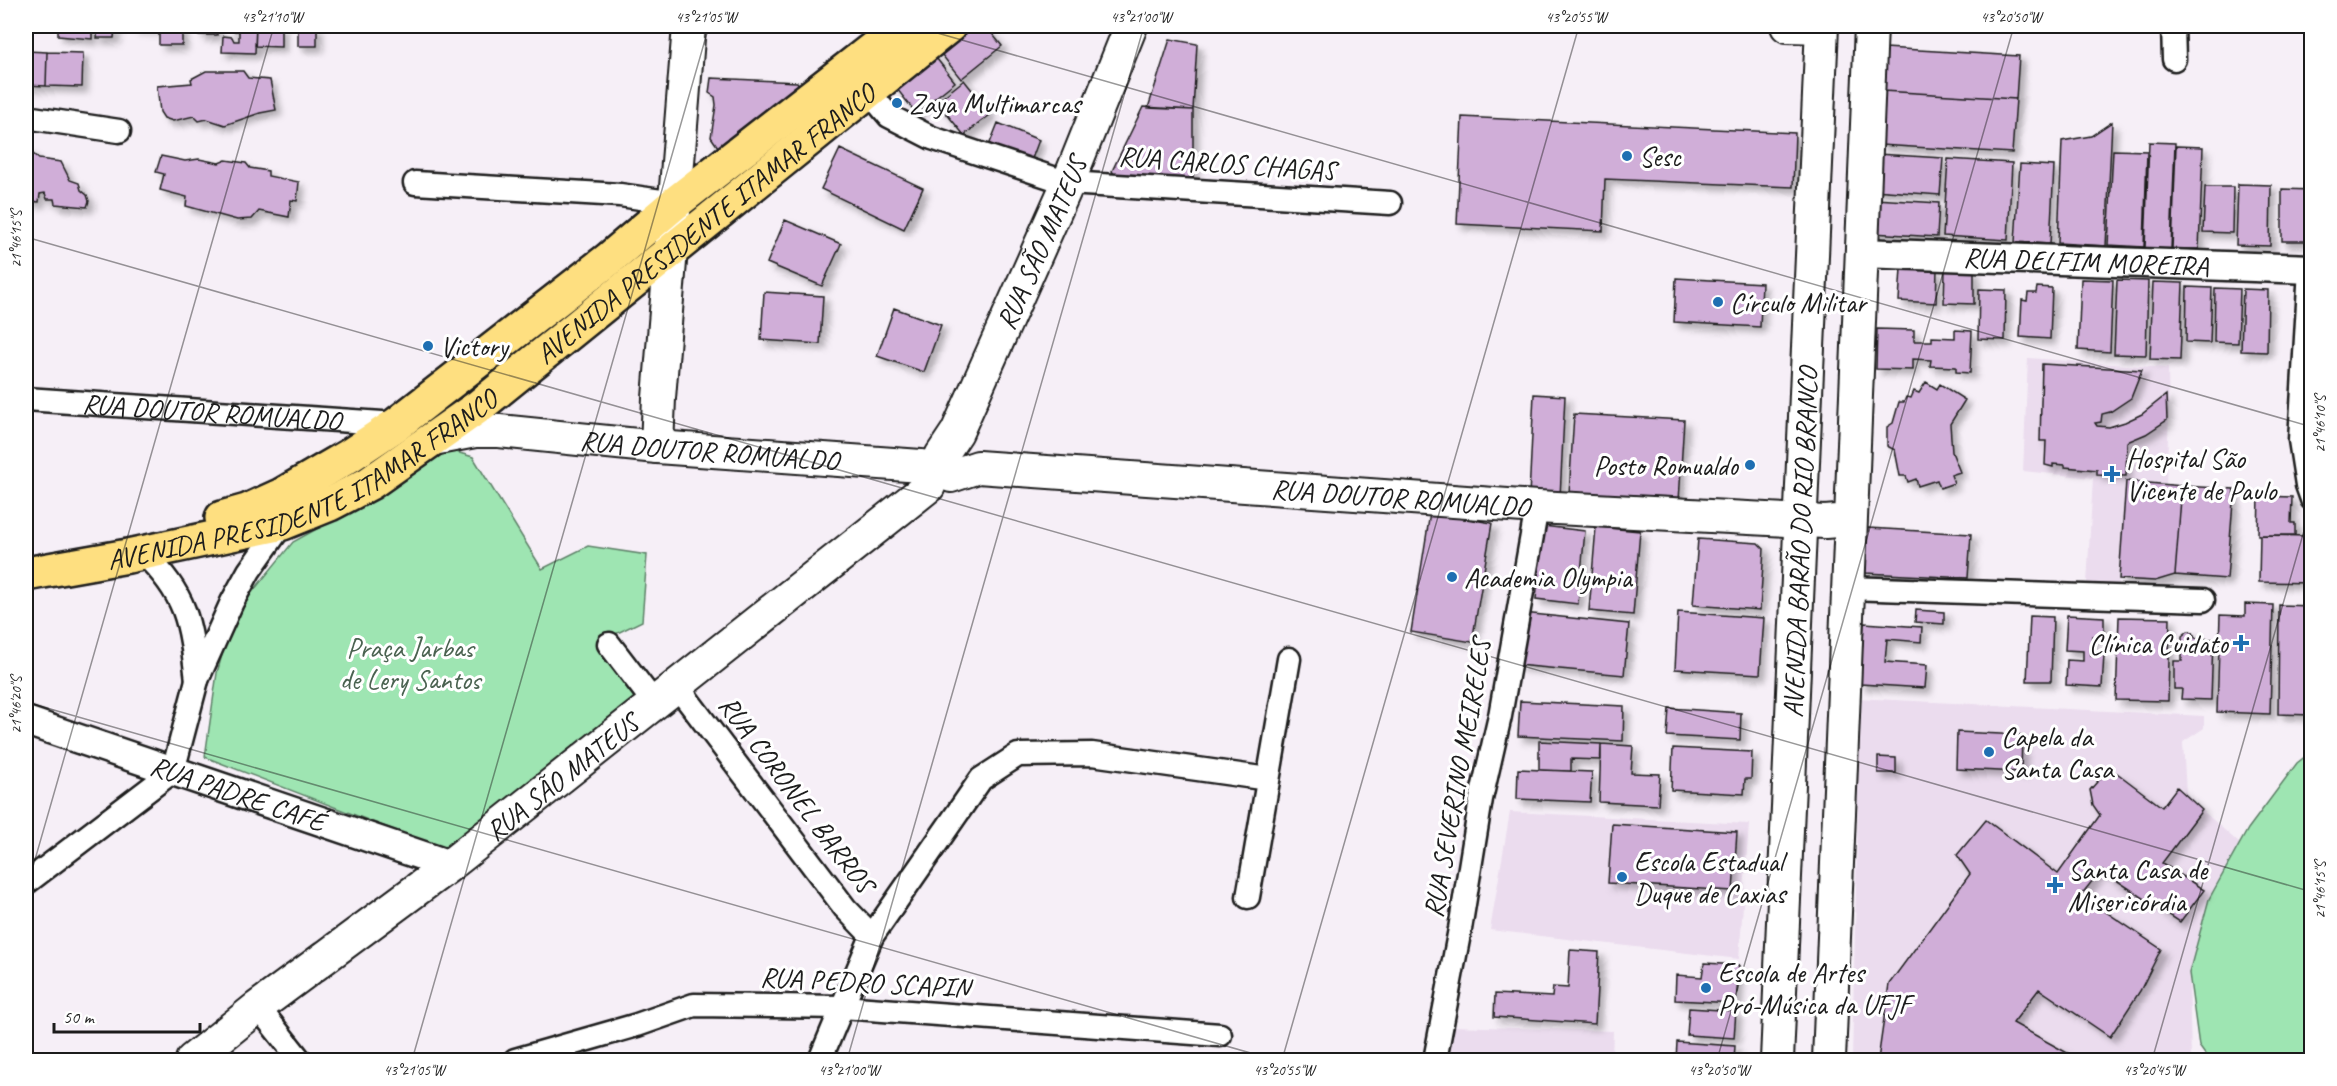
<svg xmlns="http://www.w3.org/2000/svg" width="2337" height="1086" viewBox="0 0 2337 1086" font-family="Caveat,sans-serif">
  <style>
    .built { fill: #ebdcee }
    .green { fill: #9ee5b2; stroke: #5d8067; stroke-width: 1.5 }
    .building { fill: #d0aed8; stroke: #1c1c1c; stroke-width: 1.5; filter: url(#shadow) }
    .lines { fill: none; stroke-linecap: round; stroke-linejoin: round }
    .minor-casing { stroke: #1c1c1c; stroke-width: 27 }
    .tertiary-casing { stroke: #1c1c1c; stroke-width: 33 }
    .secondary-casing { stroke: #1c1c1c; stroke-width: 36 }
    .primary-casing { stroke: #1c1c1c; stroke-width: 38 }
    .minor { stroke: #fff; stroke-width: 22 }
    .tertiary { stroke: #fff; stroke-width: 28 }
    .secondary { stroke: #fff; stroke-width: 32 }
    .primary { stroke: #fedf80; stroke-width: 33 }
    .ticks { fill: none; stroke: #1c1c1c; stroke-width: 1.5; stroke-opacity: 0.45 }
    .poi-dot { fill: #1f6fb2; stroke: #fff; stroke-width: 2 }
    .labels { text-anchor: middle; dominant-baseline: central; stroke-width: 6; stroke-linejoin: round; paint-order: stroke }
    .poi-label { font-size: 28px; fill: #1c1c1c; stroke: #fff; text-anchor: start }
    .street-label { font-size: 28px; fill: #1c1c1c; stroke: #fff }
    .park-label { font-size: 28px; fill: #4a6250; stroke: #fff }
    .neatline { fill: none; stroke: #1c1c1c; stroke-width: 2 }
    .ticks-label { font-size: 15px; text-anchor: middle; fill: #1c1c1c }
  </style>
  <defs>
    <filter id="shadow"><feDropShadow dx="5.5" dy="5.5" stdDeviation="3" flood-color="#0004"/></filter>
  </defs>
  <rect width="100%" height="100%" fill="#f6eff7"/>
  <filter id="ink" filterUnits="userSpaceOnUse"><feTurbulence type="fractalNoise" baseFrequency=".0167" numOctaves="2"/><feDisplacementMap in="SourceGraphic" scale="12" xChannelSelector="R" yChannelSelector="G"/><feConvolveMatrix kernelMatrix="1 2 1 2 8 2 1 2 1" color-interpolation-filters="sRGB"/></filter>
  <g filter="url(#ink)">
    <path class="built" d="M2028,358L2168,368L2169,416L2166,484L2126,482L2118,585L2087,584L2093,478L2023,471Z
      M1856,698L2204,716V728L2183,742L2186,793L2202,810L2259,861L2189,974L2191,1060H1852L1858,801Z
      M1510,812L1749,824L1739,959L1490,930Z
      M1452,1026L1613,1031L1612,1060H1450Z"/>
    <path class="green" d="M446,449L473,457L542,569L588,546L647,555L642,621L597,643L641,705L448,851L205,757L217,673L228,633L241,606L293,542L375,497Z
      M2311,752V1060H2209L2199,1046L2189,973L2209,899L2248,829L2297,763Z"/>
    <path class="building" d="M58,26H92V39L58,36Z
      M98,26H115L114,38H97Z
      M132,26H155V29L132,28Z
      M159,26H182V45H159Z
      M199,26H217V35H199Z
      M229,26H256L255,53L222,52L223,36L232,37L234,41H239V31H229Z
      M256,26H281V47L255,46Z
      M298,26H317V46H298Z
      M969,26H986L1002,46L961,79L938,50Z
      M1170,39L1197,44L1193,110L1148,108Z
      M1885,48L2019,56L2016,99L1883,91Z
      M26,51L47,52L46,86L26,85Z
      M47,52L83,53L82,87L46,86Z
      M933,54L955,82L916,113L893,84Z
      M206,71H243L248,78L270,80L276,110L260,113L225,125L207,119L199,121L194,116L173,121L164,118L160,112L157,86L192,83L191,79Z
      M711,78L797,82L801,88L720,150L711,137L716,105L715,97L709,93Z
      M964,80L991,114L964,135L937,102Z
      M1883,91L2016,99L2012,153L1880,145Z
      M1143,107L1193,110V186L1120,184L1112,171Z
      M1462,117L1795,133L1793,187L1605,179L1603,231L1457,224Z
      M2112,122L2106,246L2058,243L2062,141L2091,136Z
      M998,123L1039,140L1030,164L988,148Z
      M2149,142L2175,143L2171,249L2145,248Z
      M2176,146L2203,147L2199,249H2172Z
      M26,148L39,159L61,162L70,180L79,183L81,190L87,195L89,201L87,207L55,204L54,199H47L45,193L40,194L39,202L26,201Z
      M840,149L923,188L904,229L821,189Z
      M2113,150L2147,151L2144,247L2108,245Z
      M1877,154L1943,158L1940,195L1874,190Z
      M161,156L185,161L199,159L219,163L226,160L246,163L250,168L268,171V176L299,182L297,201L291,200L289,217L259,211L252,219L237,220L186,206L187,197L160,190L164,174L156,172Z
      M1948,159L2012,163L2008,240L1943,236Z
      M2020,164L2054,166L2050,244L2015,242Z
      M2238,184L2271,185L2270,246L2236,245Z
      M2205,187H2233L2232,233L2203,232Z
      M2282,189L2312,190V241H2282Z
      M1875,199L1939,203L1937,237L1873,233Z
      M785,220L841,244L822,286L767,263Z
      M1901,268L1937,269L1936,303L1899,301Z
      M1945,269L1974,270V304L1944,303Z
      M1676,278L1762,283L1760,327L1674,322Z
      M2081,279L2113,280L2110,352L2078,350Z
      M2117,280L2148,281L2146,355L2114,354Z
      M2153,282L2183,283L2180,360L2150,359Z
      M2037,287L2052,288L2050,339L2020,337L2022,300L2027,301L2028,293H2036Z
      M2187,287L2212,288L2210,343L2186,342Z
      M2215,288L2240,289L2238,343L2214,342Z
      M1979,289L2006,290L2005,340L1978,339Z
      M2243,289L2268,290L2267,352L2241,351Z
      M764,292L823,296L820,344L761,340Z
      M894,308L941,325L924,372L877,356Z
      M1877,329L1914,330V341H1932V337L1955,338V330L1972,331L1970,373L1956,372V367L1930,366L1931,360L1913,359V370L1876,369Z
      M2042,364L2142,370L2131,398L2110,412L2102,414L2101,422L2095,423L2097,426L2109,427L2125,422L2142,414L2166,395L2167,420L2146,434L2127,442L2126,476L2097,475V470L2065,467V465L2053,464V467L2045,465L2046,441H2040Z
      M1926,382L1937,389L1940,384L1965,400L1950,424L1952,452L1960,472L1951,475L1954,483L1940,488L1937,480L1918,486L1916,479L1908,482L1906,476H1900L1895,450L1887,446V427L1893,423L1899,402H1904L1906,397L1911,398L1914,391L1919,393Z
      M1534,394L1565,396L1560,497L1529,496Z
      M1574,414L1684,420L1679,501L1569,494Z
      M2126,481L2182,486L2175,575L2155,581L2119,579Z
      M2182,486L2234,489L2227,579L2175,575Z
      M2259,496L2292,497L2291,523H2295V535H2258Z
      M1430,513L1492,523L1472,642L1411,632Z
      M1543,526L1585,531L1578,604L1536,599Z
      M1596,527L1640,531L1633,615L1589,611Z
      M1868,528L1971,534L1968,578L1865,573Z
      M2260,535L2308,536L2307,574H2312V583L2259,582Z
      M1698,539L1758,543L1764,549L1760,610L1693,605Z
      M2245,604L2273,605L2270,714L2217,712L2220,615L2245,616Z
      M2279,605L2312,606V715L2278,714Z
      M1916,610L1944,612V624L1915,622Z
      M1678,612L1764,618L1760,674L1675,669Z
      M1523,613L1629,624L1624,675L1517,665Z
      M2067,615L2104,617V637L2092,636L2091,655H2104L2102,687L2066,685L2067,660L2083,661V651L2065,650Z
      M2030,616L2053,617L2051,681H2027Z
      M2119,617L2170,618L2168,701L2116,700Z
      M1864,623L1922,627L1921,642L1887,639L1885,662L1927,665L1925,688L1860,684Z
      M2188,631L2193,632L2195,638L2213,639L2211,700L2181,699L2182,689H2174V661H2182V636Z
      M1520,701L1624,706L1623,741L1518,736Z
      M1669,708L1741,713L1740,740L1667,736Z
      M1957,732L2022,735L2021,772L1956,769Z
      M1539,741L1601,744V760L1571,759V771L1539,770Z
      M1601,744L1633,746L1631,773L1660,774L1658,805L1599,802Z
      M1673,748L1752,752L1751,779H1745L1744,794L1671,790Z
      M1878,757L1896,758V773H1878Z
      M1518,769L1592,772L1590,802L1517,799Z
      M2117,773L2162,807L2177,787L2202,810L2162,863L2204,890L2180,922L2101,870L2081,895L2161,949L2140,991L2110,1037L2039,989L2013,1023L2080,1060H1878L1889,984L1970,874L1957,855L1986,820L2058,874L2100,815L2093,805L2090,790L2104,774Z
      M1612,824L1737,832L1733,891L1608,883Z
      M1570,950L1599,952L1595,1024L1494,1017L1495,994L1552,997L1553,987L1568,988Z
      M1704,963L1739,965L1736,1003L1675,1000L1676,975L1702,977Z
      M1689,1008L1736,1011L1734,1038L1687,1035Z
      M1677,1042L1735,1046L1734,1060H1676Z"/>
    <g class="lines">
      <defs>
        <g id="minor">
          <path d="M2173,26L2174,59"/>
          <path d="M868,91L889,116L932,138L1068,183L1390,203"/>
          <path d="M26,117L119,131"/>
          <path d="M415,183L620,195L675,203"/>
          <path d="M2310,269L2300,440L2307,485L2312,499"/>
          <path id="s1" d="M26,399L397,424"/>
          <path d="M143,553C187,595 190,621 197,680"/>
          <path d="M1848,588L2203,600"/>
          <path d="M609,644L655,704"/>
          <path d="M677,686L845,908L872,936"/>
          <path d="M26,883L173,771L197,680L232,602L249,571L283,523"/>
          <path d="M1248,897L1289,659"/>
          <path d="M258,1007L300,1060"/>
          <path d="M515,1060L637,1025L694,1005L842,1007L1220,1035"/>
          <path d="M820,1060L872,936L981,779L1018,755L1092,754L1268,779"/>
          <path d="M1435,1060L1460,929L1481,799L1500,716L1537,507"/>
        </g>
        <g id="tertiary">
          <path id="s2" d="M1861,253L2312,269"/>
          <path id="s3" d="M26,721L450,865"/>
        </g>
        <g id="secondary">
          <path d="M1787,26L1822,27"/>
          <path id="s4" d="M433,439L475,431H499L657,447L921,466"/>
          <path d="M657,447L659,398L689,26"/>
          <path id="s5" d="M941,456L957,432L1068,183L1131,26"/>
          <path id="s6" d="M951,476L978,467L1537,507L1825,522L1850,520"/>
          <path id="s7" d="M192,1060L258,1007L450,865L929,486"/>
          <path id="s8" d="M1777,1060L1822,26"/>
          <path d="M1829,1060L1871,26"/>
        </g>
        <g id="primary">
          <path d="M222,518L247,511L282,495L349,456L397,424L609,259L675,203L902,26"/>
          <path id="s9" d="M26,574L128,556L283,523L330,504L370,483L478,407L949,26"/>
        </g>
      </defs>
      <use href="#minor" class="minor-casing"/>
      <use href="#tertiary" class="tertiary-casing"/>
      <use href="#secondary" class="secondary-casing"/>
      <use href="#primary" class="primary-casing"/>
      <use href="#minor" class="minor"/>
      <use href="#tertiary" class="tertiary"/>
      <use href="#secondary" class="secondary"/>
      <use href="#primary" class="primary"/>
    </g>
  </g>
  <path class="ticks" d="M913,26L2312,427M26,237L2312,892M26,702L1275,1060M26,891L274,26M412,1060L709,26M847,1060L1144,26M1282,1060L1579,26M1717,1060L2014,26M2152,1060L2312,503"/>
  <g class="poi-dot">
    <circle cx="897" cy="103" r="6"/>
    <circle cx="1627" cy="156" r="6"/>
    <circle cx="1718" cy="302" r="6"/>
    <circle cx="428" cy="346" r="6"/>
    <circle cx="1750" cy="465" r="6"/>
    <path d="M2109 465h6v6h6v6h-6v6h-6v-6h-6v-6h6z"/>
    <circle cx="1452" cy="577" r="6"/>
    <path d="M2238 634h6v6h6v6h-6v6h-6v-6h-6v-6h6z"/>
    <circle cx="1989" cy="752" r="6"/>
    <circle cx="1622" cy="877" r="6"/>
    <path d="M2052 876h6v6h6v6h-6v6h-6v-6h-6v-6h6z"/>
    <circle cx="1706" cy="988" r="6"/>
  </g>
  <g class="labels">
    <g class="poi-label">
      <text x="909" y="103">Zaya Multimarcas</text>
      <text x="1639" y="156">Sesc</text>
      <text x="1730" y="302">Círculo Militar</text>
      <text x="440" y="346">Victory</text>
      <text x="2126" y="458">Hospital São<tspan x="2126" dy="32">Vicente de Paulo</tspan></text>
      <text x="1738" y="465" text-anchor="end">Posto Romualdo</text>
      <text x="1464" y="577">Academia Olympia</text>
      <text x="2228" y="643" text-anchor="end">Clínica Cuidato</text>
      <text x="2001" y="736">Capela da<tspan x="2001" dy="32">Santa Casa</tspan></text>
      <text x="1634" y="861">Escola Estadual<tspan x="1634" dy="32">Duque de Caxias</tspan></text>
      <text x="2068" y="869">Santa Casa de<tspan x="2068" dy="32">Misericórdia</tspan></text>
      <text x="1718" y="972">Escola de Artes<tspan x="1718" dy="32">Pró-Música da UFJF</tspan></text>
    </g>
    <g class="street-label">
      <text transform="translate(1227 163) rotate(4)">RUA CARLOS CHAGAS</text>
      <text stroke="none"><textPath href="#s9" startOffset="782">AVENIDA PRESIDENTE ITAMAR FRANCO</textPath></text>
      <text stroke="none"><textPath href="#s5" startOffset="236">RUA SÃO MATEUS</textPath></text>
      <text stroke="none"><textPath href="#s2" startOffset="225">RUA DELFIM MOREIRA</textPath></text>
      <text stroke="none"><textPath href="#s1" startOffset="186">RUA DOUTOR ROMUALDO</textPath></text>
      <text stroke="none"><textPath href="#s4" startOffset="278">RUA DOUTOR ROMUALDO</textPath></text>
      <text stroke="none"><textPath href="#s9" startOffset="296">AVENIDA PRESIDENTE ITAMAR FRANCO</textPath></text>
      <text stroke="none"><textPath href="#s6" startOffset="452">RUA DOUTOR ROMUALDO</textPath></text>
      <text stroke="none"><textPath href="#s8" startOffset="518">AVENIDA BARÃO DO RIO BRANCO</textPath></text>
      <text stroke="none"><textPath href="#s7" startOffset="466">RUA SÃO MATEUS</textPath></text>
      <text transform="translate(1457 778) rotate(-80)">RUA SEVERINO MEIRELES</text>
      <text stroke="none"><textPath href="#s3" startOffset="224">RUA PADRE CAFÉ</textPath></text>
      <text transform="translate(797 794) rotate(53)">RUA CORONEL BARROS</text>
      <text transform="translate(865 982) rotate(3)">RUA PEDRO SCAPIN</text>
    </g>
    <g class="park-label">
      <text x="410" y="647">Praça Jarbas<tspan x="410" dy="32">de Lery Santos</tspan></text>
    </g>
  </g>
  <rect width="2337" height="1086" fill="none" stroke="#fff" stroke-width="66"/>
  <path d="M54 1023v9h146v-9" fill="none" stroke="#1c1c1c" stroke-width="3"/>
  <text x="63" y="1023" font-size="18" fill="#1c1c1c" stroke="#ffffff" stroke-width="4.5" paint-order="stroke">50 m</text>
  <rect x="33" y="33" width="2271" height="1020" class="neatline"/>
  <g class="ticks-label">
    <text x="272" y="22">43°21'10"W</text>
    <text x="706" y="22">43°21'05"W</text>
    <text x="1141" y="22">43°21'00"W</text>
    <text x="1576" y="22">43°20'55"W</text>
    <text x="2011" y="22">43°20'50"W</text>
    <text transform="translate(16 239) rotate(-90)" y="5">21°46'15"S</text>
    <text transform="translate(2320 424) rotate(-90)" y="5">21°46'10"S</text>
    <text transform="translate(16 705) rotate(-90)" y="5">21°46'20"S</text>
    <text transform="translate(2320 890) rotate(-90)" y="5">21°46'15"S</text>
    <text x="414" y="1075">43°21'05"W</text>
    <text x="849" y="1075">43°21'00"W</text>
    <text x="1284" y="1075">43°20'55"W</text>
    <text x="1719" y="1075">43°20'50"W</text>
    <text x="2154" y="1075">43°20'45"W</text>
  </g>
</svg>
